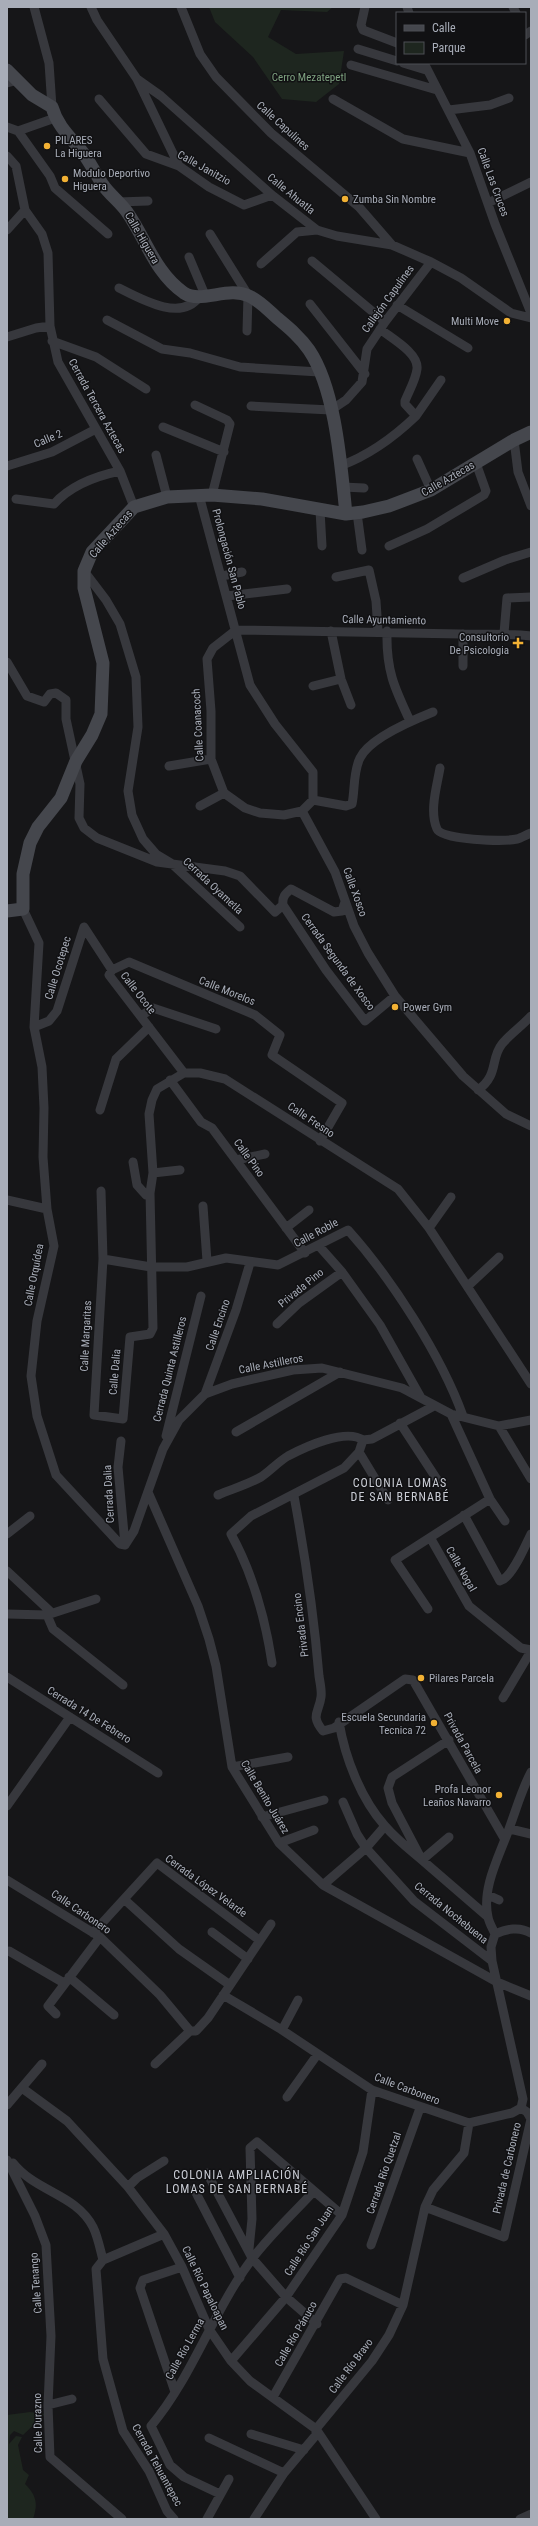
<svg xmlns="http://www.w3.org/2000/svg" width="538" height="2526" viewBox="0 0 538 2526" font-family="'Roboto Condensed',sans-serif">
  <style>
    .green { fill: #1e261f }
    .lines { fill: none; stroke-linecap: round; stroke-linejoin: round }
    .street { stroke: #37383d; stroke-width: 9 }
    .secondary { stroke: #45474d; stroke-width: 13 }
    .poi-dot { fill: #f2b134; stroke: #111113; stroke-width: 1.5 }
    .labels { text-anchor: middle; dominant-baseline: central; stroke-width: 3; stroke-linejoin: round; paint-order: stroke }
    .park-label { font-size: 11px; fill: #7fa381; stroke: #111113 }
    .street-label { font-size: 11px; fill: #a8adb8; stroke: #111113 }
    .poi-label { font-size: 11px; fill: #a8adb8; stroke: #111113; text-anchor: start }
    .neighbourhood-label { font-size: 12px; letter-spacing: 1px; fill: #c9ccd4; stroke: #111113 }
  </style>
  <rect width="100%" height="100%" fill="#161618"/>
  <path class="green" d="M209,7H333L327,12L281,10L268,37L296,54L344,51L339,84L316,102L282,99L253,57L215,22Z
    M30,2412L45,2414L23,2435L14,2431L10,2435L9,2444L16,2436L22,2437L18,2445L23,2470L29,2475L25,2484C37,2496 38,2504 33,2519H7V2415Z"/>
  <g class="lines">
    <path class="street" d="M34,7L49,63L52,107
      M91,7L97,20L137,79L161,96L272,195L317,230L337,236L392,245L431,262L461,278L511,313L531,318
      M181,7L200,54L216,77L271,133L359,207L392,245
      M365,7L361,25L363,30L397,43
      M407,7L409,13
      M513,7L516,13
      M525,35L531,31
      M358,49L397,61
      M403,63L426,70
      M424,63L470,153L495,224L531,313
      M351,65L437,90
      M137,79L179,166
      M7,83L18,80
      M99,99L146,154L179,166L209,187L244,205L272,195
      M333,99L403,139L470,153
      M449,110L490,105L509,98
      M7,127L18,131L55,118
      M18,131L50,176L55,188L108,234
      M7,156L16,166L25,210L42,234L48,253L50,326L58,362L120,471L134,507
      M118,202L148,201
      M488,203L531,182
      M7,230L25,210
      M210,234L248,295L247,331
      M189,257L205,295
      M312,261L385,322
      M261,264L297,232L317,230
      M119,288C141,299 181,322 199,297
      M310,304L365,374
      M397,305L468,348
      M107,320L162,349L190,353L240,367L319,372
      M7,337L36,328L50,326
      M52,341L96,357L146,389
      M195,405L227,420L230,424L212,495
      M251,406L331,410L346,400L362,382L367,349L385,322L431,262
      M416,416L441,380
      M163,427L224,452
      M514,440L518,472L531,506
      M156,455L167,497
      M417,459L431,490
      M7,466L52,452L96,429
      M340,466C370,455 393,438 416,416L405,404V401C409,391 416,379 417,369C419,353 391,338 380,329
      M343,487L364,488
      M199,495L250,685L275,724L313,772V800L302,811
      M16,499L54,504C71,485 96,476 120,471
      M320,510L322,546
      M357,513L362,550
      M389,546L427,529L484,495L486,491L476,463
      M84,571L106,600L120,624L136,677L138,727L128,791L132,815L143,839L156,854L171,863L240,927
      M222,576L242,572
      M336,577L369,570L376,601L378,631
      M463,578L505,560L531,552
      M227,596L287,589
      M236,630C311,631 386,632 461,634C485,635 507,633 531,636
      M236,630L213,648L207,659L211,711V759L224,793L245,808L260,813L284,815L302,811
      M331,631L341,679L351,705
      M387,631C386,670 394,687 410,721
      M504,633L507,598L531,597
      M463,634V666
      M7,662L27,696L44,702L50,694L56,693L66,700V719L80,784L79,818L84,828L97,838L157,862L225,871L240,876L275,912L283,905C282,897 285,894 291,889L334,912L342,911L345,902
      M313,686L341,679
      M169,766L211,759
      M440,768C437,786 429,811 437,829C441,840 504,842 517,839C521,838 526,835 531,833
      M313,800L346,806L352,804C355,790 353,772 360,758C369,739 413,720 433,712
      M200,806L224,793
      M302,811L335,872L354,926L368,953L395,996L463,1076L506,1114L531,1126
      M283,905L326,970L365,1021L395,996
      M23,909L39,943L34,1027L42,1067L44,1108L43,1157L47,1209L54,1246L37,1321L31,1376L37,1416L56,1475L120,1544L125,1545
      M84,927L112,970L109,975L184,1073
      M112,970L129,962L255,1015L280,1035L272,1055L342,1103L320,1141
      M141,1016L153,1008L216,1029
      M34,1027L49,1021L57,1011L84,927
      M170,1080L201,1122L212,1128L305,1253
      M478,1090C499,1075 490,1059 502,1044C510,1034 522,1026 531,1016
      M100,1110L116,1059L149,1027
      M236,1160L265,1154
      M133,1162L137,1185L146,1195L150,1193
      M153,1173L180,1170
      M101,1191L103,1259L94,1415L123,1419L130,1337L150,1334L153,1328L150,1193L153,1173L149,1114L152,1100L157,1089L184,1073H200L225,1079L398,1189L429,1228L531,1384
      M7,1200L47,1209
      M203,1206L207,1261
      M286,1228L309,1210
      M429,1228L451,1197
      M319,1246L342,1272L380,1325L420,1396
      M103,1259L151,1267H187L226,1258L278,1265L348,1230C391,1278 441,1355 463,1416
      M468,1286L499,1257
      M277,1324L299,1303L342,1272
      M205,1394L236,1310L250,1263
      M451,1414L490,1499L505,1521
      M400,1423L440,1484
      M499,1426L531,1479
      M236,1432L340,1372
      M166,1436L201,1296
      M121,1441L118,1467L125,1545
      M359,1452L388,1500
      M148,1492L198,1606L209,1639L216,1666L232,1767L279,1843L323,1885L497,1982L531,1996
      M218,1495C232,1489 247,1485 261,1477C270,1471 278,1462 288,1456C305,1447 346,1428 363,1440
      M294,1496C305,1555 314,1616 319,1676C320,1683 322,1691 321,1697C319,1713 310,1715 323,1731L334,1728L405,1679L413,1680L504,1838
      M464,1515L500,1581C512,1578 525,1546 531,1534
      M7,1534L30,1516
      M431,1539L469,1606L521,1648L531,1650
      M125,1545L134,1531L163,1449L179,1420L205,1394L232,1384L293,1370L322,1368L402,1388L451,1414L499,1426L531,1420
      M7,1571L52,1613
      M428,1609L395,1560L490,1499
      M7,1614L47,1615L96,1599
      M47,1615L53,1629L123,1685
      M272,1663C265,1617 253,1574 231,1534L251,1516L344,1468L359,1452L363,1440L372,1439L434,1406
      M7,1677L158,1773
      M503,1698L531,1651
      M339,1722C345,1758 361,1799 385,1826C396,1839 409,1849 422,1860L449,1837
      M449,1740L392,1777L388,1788L392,1803L422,1860L488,1917
      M232,1767L288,1757
      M343,1802L357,1834L366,1848L414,1901L492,1961
      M7,1806L70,1717
      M262,1817L324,1800
      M510,1829L531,1834
      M279,1843L314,1830
      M7,1880L100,1937L160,1995L190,2031H196L208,2018L271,1924
      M323,1885L366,1848L385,1826
      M488,1895L499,1900
      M125,1900L179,1949L230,1985
      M212,1932L248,1959
      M93,1933L157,1863L259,1940
      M495,1934C507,1929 519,1926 531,1933
      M9,1951L64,1983
      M69,1977L114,2015
      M223,1995L282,2030L372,2090L469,2123L512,2113L521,2108L523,2099L492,1961L491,1947L495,1934C493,1929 489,1923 488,1917C481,1887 501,1853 510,1826C517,1807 522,1789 531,1772
      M56,2014L48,2006L100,1937
      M282,2030L298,2000
      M155,2064L190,2031
      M22,2088L67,2121L128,2187L164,2234L182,2267L209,2329L231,2361L250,2381L316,2429L376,2519
      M287,2097L317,2055
      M7,2105L42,2064
      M7,2160L35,2216L46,2245L51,2336L48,2405L50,2457L122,2519
      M13,2163C36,2192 76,2194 93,2227C98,2237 100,2249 103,2260
      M207,2173L252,2258L286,2297L317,2324
      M128,2187L137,2178L164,2161
      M194,2189L240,2278
      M425,2207L504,2237L531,2119L527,2112L521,2108
      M164,2234L103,2260L96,2269L103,2359L123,2431L149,2471L167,2511L174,2519
      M371,2245L420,2108
      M249,2249L252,2219L250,2148L257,2142L342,2215
      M231,2361L286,2297L342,2215L363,2152L372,2090
      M175,2392L140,2288L143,2280L182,2267
      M273,2397L340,2279L346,2278L403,2305
      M48,2405L72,2399
      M251,2434L304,2450
      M209,2438L284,2473
      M220,2494L184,2477L170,2465L151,2426C193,2376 213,2311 252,2259C270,2235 294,2213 314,2191
      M207,2519L229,2479
      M254,2519L284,2473L316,2435V2429L372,2361L389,2335L403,2305L425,2207L433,2190L464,2153L469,2123
      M520,2519L531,2514"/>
    <path class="secondary" d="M7,70L32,95L52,107C57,125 69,136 80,149C89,160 95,173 103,185C110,195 120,202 127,212C146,239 155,273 184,293C201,304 228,286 249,296C260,301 268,310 277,318C289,328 300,337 309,350C336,390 341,467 346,514
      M7,911L23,909V874L30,843L38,827L61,798L76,761L92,735L101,714L103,663L84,588V571L92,552L134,507L167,497L212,495L262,499L346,514L363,512L389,506L431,490L514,440L531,432"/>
  </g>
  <g class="poi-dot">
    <circle cx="47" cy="146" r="4"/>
    <circle cx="65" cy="179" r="4"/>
    <circle cx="345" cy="199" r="4"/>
    <circle cx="507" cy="321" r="4"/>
    <path d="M516 637h4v4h4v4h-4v4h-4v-4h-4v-4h4z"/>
    <circle cx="395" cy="1007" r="4"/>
    <circle cx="421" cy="1678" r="4"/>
    <circle cx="434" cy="1723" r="4"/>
    <circle cx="499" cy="1795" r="4"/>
  </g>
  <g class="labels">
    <g class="park-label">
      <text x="309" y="77">Cerro Mezatepetl</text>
    </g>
    <g class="street-label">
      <text transform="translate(283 126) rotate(42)">Calle Capulines</text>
      <text transform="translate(204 168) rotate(29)">Calle Janitzio</text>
      <text transform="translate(493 182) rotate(70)">Calle Las Cruces</text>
      <text transform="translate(291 194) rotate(39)">Calle Ahuatla</text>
      <text transform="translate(142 238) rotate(60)">Calle Higuera</text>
      <text transform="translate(388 299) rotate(-54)">Callejón Capulines</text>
      <text transform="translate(97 406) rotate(61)">Cerrada Tercera Aztecas</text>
      <text transform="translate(48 439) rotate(-23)">Calle 2</text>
      <text transform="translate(448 479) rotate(-30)">Calle Aztecas</text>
      <text transform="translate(111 534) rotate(-49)">Calle Aztecas</text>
      <text transform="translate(229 559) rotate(75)">Prolongación San Pablo</text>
      <text transform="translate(384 620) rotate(1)">Calle Ayuntamiento</text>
      <text transform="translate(198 725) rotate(-93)">Calle Coanacoch</text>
      <text transform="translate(213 886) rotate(43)">Cerrada Oyametla</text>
      <text transform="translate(355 892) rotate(70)">Calle Xosco</text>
      <text transform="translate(338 962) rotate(54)">Cerrada Segunda de Xosco</text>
      <text transform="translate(58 968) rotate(-73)">Calle Ocotepec</text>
      <text transform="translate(227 991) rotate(22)">Calle Morelos</text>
      <text transform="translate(138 993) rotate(52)">Calle Ocote</text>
      <text transform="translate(311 1120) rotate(34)">Calle Fresno</text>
      <text transform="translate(249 1158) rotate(54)">Calle Pino</text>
      <text transform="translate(316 1233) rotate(-28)">Calle Roble</text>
      <text transform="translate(34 1275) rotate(-79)">Calle Orquídea</text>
      <text transform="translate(301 1288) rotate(-39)">Privada Pino</text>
      <text transform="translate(218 1325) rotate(-71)">Calle Encino</text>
      <text transform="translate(86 1336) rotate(-87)">Calle Margaritas</text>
      <text transform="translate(271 1364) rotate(-11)">Calle Astilleros</text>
      <text transform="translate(170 1369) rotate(-76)">Cerrada Quinta Astilleros</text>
      <text transform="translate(115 1372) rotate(-85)">Calle Dalia</text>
      <text transform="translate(109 1494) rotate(-93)">Cerrada Dalia</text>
      <text transform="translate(461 1569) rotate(60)">Calle Nogal</text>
      <text transform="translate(301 1625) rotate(-97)">Privada Encino</text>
      <text transform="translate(89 1715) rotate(32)">Cerrada 14 De Febrero</text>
      <text transform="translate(463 1743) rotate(61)">Privada Parcela</text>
      <text transform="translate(265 1797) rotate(59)">Calle Benito Juárez</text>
      <text transform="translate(206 1886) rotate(36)">Cerrada López Velarde</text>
      <text transform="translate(81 1912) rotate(34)">Calle Carbonero</text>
      <text transform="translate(451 1913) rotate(39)">Cerrada Nochebuena</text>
      <text transform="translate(407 2089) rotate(21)">Calle Carbonero</text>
      <text transform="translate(507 2168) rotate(-77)">Privada de Carbonero</text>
      <text transform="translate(384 2173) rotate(-71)">Cerrada Río Quetzal</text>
      <text transform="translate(309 2241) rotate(-57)">Calle Río San Juan</text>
      <text transform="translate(36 2283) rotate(-94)">Calle Tenango</text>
      <text transform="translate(205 2288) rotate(64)">Calle Río Papaloapan</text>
      <text transform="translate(296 2334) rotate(-60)">Calle Río Pánuco</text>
      <text transform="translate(185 2349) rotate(-61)">Calle Río Lerma</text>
      <text transform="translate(351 2366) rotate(-53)">Calle Río Bravo</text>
      <text transform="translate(38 2423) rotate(-91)">Calle Durazno</text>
      <text transform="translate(157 2465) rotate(61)">Cerrada Tehuantepec</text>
    </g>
    <g class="poi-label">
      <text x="55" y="140">PILARES<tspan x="55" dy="13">La Higuera</tspan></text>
      <text x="73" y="173">Modulo Deportivo<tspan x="73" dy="13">Higuera</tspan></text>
      <text x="353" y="199">Zumba Sin Nombre</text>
      <text x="499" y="321" text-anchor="end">Multi Move</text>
      <text x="509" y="637" text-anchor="end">Consultorio<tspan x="509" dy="13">De Psicologia</tspan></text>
      <text x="403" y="1007">Power Gym</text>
      <text x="429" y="1678">Pilares Parcela</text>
      <text x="426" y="1717" text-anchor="end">Escuela Secundaria<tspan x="426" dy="13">Tecnica 72</tspan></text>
      <text x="491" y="1789" text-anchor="end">Profa Leonor<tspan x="491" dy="13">Leaños Navarro</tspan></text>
    </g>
    <g class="neighbourhood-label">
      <text x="400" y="1483">COLONIA LOMAS<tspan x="400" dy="14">DE SAN BERNABÉ</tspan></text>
      <text x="237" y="2175">COLONIA AMPLIACIÓN<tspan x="237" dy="14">LOMAS DE SAN BERNABÉ</tspan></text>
    </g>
  </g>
  <rect width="538" height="2526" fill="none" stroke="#a8adb8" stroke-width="16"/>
  <rect x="396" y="12" width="130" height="52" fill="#111113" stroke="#4d4f55"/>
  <rect x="404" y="25" width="20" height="6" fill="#45474d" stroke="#4d4f55"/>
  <text x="432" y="32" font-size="12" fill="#a8adb8">Calle</text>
  <rect x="404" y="42" width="20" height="12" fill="#1e261f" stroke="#4d4f55"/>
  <text x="432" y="52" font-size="12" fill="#a8adb8">Parque</text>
</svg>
